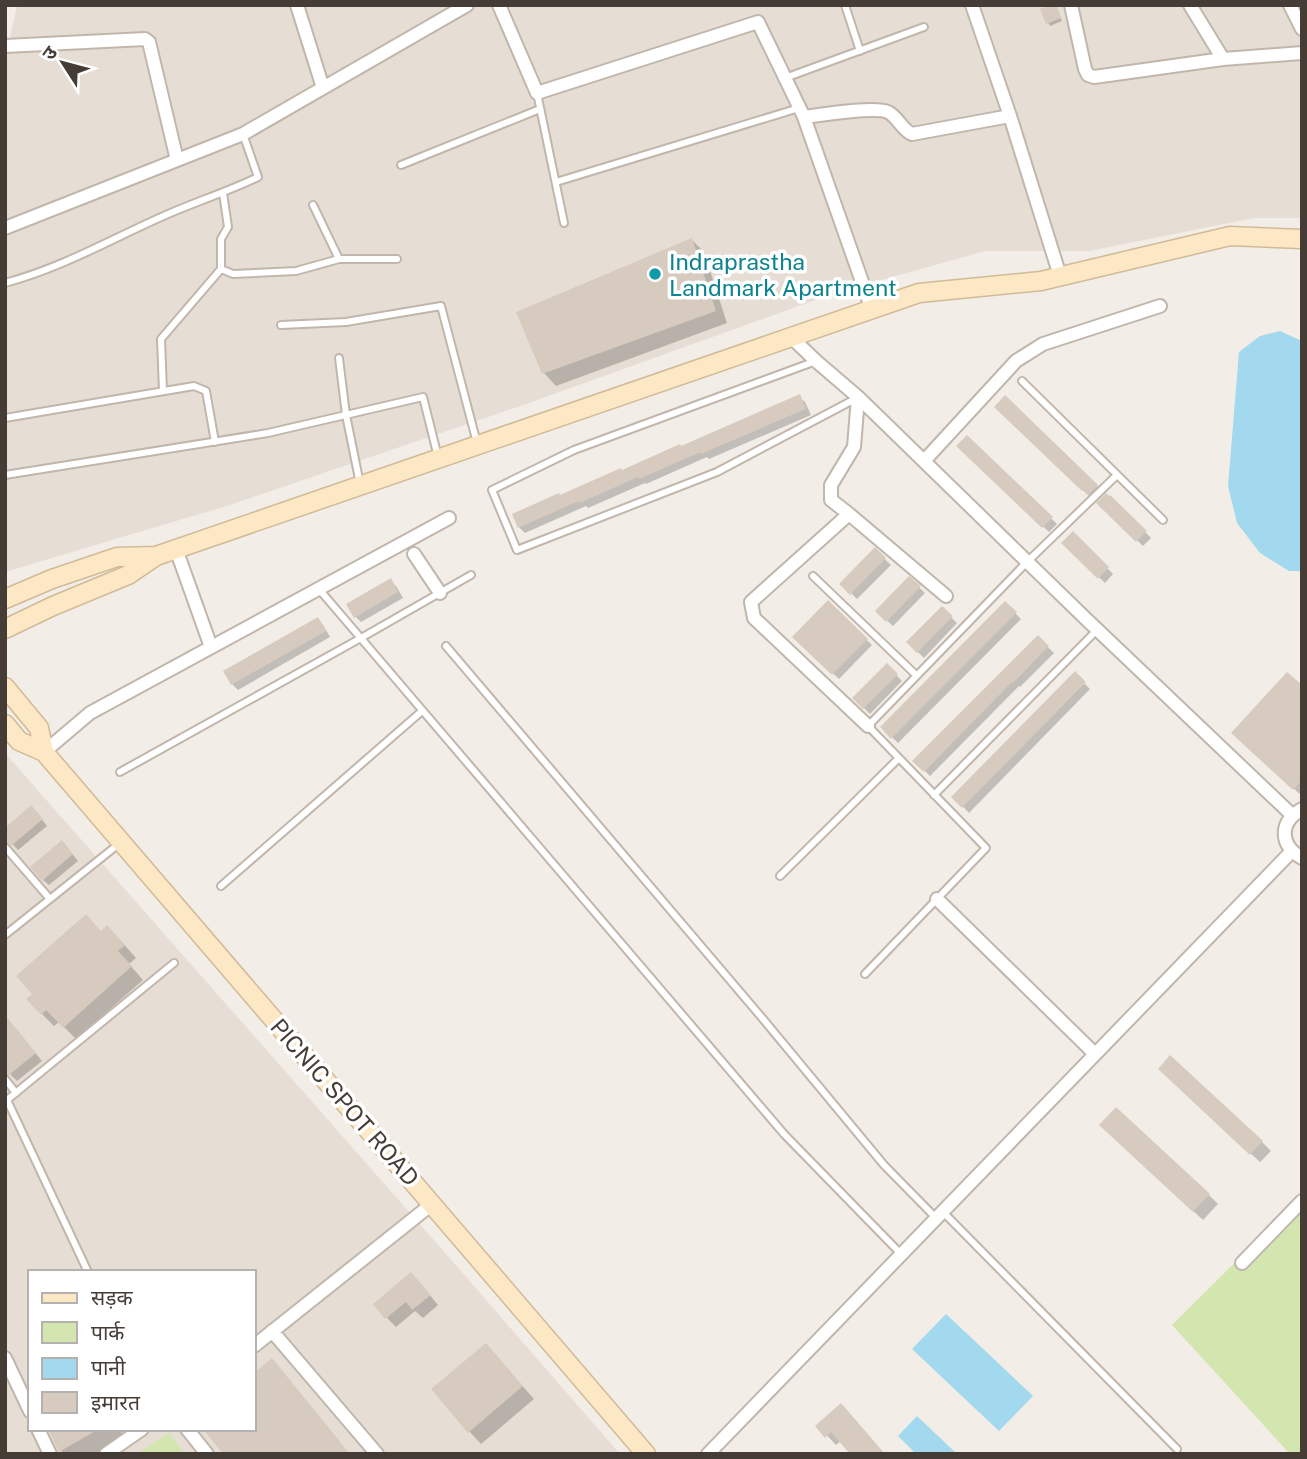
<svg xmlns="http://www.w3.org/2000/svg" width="1307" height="1459" viewBox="0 0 1307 1459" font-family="'Public Sans','Noto Sans Devanagari',sans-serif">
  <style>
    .residential { fill: #e6ded4; fill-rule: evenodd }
    .green { fill: #d4e6af }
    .water { fill: #a3d9ee }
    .shadow { fill: #0003 }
    .building { fill: #d7cabf }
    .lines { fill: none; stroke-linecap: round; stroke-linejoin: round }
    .lane-casing { stroke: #c1b6ac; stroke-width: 10 }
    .street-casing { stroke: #c1b6ac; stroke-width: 16 }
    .secondary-casing { stroke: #d1ba97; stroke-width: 21 }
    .lane { stroke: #fff; stroke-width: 6 }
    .street { stroke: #fff; stroke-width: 12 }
    .secondary { stroke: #fde8c5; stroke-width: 18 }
    .culture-dot { fill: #0f9aa8; stroke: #fff; stroke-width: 2.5 }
    .labels { text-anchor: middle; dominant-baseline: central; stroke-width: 7; stroke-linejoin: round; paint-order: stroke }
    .culture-label { font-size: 23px; fill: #0d838f; stroke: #fff; text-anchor: start }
    .street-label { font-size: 23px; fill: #453d35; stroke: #fff }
  </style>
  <rect width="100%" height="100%" fill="#f2ede6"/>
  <path class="residential" d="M17,5H1302V218H1254L1089,251H985L832,294L526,404L230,505L5,572V61Z
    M5,753L454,1263L620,1454H5ZM30,1272H254V1429H30Z"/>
  <path class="green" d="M1302,1196V1454H1290L1172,1325Z
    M169,1433L185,1454H136Z"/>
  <path class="water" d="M1280,331L1302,341V571H1289L1260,553L1237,523L1228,486L1239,352L1260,336Z
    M946,1314L1033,1396L999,1431L912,1349Z
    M917,1416L957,1454H916L898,1436Z"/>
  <path class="shadow" d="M1057,8L1062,21L1050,26L1042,10Z
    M692,240L704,252L727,323L556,386L544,373Z
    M799,397L805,402L811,415L709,459L707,457L646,484L645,483L588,508L586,506L525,533L519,527L560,497L681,448Z
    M996,407L1057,447L1103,492L1095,499L1090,495L1089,496Z
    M968,437L1057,524L1049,532L959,446Z
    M1110,497L1151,538L1143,546L1099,503Z
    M1073,534L1113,574L1105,583L1064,543Z
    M875,550L891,565L857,599L842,584Z
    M909,578L925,593L893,626L877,611Z
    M390,581L396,586L403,598L361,622L355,616Z
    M828,603L872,645L839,679L795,637Z
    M1005,603L1021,619L898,743L882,727Z
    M942,608L957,623L924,658L908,642Z
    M318,619L323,625L330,637L238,690L232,684Z
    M1038,638L1054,653L1020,687L1019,686L930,776L915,761Z
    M887,665L902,681L870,714L854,698Z
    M1075,674L1090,689L969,813L954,797Z
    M1302,688V796L1246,745Z
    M37,813L47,826L18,850L5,836Z
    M67,848L78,861L49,885L43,880Z
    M102,933L120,940L136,958L129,964L143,980L76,1039L59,1022L54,1026L42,1014Z
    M5,1016L42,1061L17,1081L10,1074Z
    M1169,1078L1262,1142L1271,1151L1260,1162Z
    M1110,1134L1209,1195L1218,1204L1203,1220Z
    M420,1283L438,1305L423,1318L415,1311L396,1327L387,1318Z
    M486,1345L534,1399L481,1444L469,1431Z
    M818,1426L884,1454L841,1441L836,1445Z
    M50,1429H120L127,1443L107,1454H63Z"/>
  <path class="building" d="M1050,5H1056L1061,18L1046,24L1040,9Z
    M692,238L716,311L542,374L516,312Z
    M800,394L806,409L701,454V452L639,479L638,477L580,503L579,501L518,528L512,514L559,493L560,495L621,468L622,470L680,444L681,446Z
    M1005,395L1098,485L1088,495L1083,490L1082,491L994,407Z
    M967,435L1053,517L1042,528L956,446Z
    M1106,493L1109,496L1110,495L1147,531L1136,542L1096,503Z
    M1073,531L1109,567L1098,579L1061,543Z
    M875,547L886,558L850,595L839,584Z
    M909,576L921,586L886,622L875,611Z
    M391,578L398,592L354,618L346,604Z
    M828,600L868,639L832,675L792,637Z
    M1005,601L1017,612L891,739L880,727Z
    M942,606L953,616L917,653L906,642Z
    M318,617L326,631L231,685L223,671Z
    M1038,635L1049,646L1013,683L1012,682L924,772L912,761Z
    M887,663L898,674L863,709L852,698Z
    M1075,671L1086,682L962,808L951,797Z
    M1287,672L1302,685V780L1293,790L1231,733Z
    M31,805L43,819L11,846L5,839V828Z
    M62,840L73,854L42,881L30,867Z
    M86,914L101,931L107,925L125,945L118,951L132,966L63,1028L46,1010L41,1015L26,999L32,994L16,976Z
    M5,1015L36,1053L9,1075L5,1073Z
    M1170,1055L1263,1141L1250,1155L1158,1069Z
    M1116,1107L1210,1194L1193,1212L1099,1125Z
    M411,1272L431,1295L412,1310L406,1302L385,1319L373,1304Z
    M486,1343L523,1386L468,1433L431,1389Z
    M272,1358L350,1454H223L203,1429H254V1373Z
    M841,1403L885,1454H850L831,1432L825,1438L815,1426Z
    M48,1429H99L59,1452Z"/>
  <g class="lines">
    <defs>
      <path id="lane" d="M845,5L860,51
        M785,78L924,27
        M537,93L564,223
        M401,165L540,109
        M556,182L799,108
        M313,205L339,259
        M221,269L233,274L296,271L339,259H397
        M5,283C64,267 113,238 168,214C198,201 229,191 258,177L243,134
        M281,325L346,322L441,306L477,443
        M339,358L346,415L360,484
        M816,361L574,450L492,490L517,550L717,472L857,398
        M1022,381L1163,520
        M163,391L161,339L221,269V239L228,227L223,193
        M5,418L194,386L206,391L215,442
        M5,475L268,433L423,397L438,457
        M813,576L916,675
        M318,588L784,1134L902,1255
        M446,646L763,1019L884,1165L937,1219
        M120,772L361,638L471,575
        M934,795L1097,630
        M5,847L50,899
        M780,876L899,758
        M221,886L422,711
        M5,935L120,843
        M865,974L986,848L868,726L1027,562L1117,475
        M5,1079L16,1093
        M943,1212L1177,1449
        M88,1272L7,1100L174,963"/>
      <path id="street" d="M297,5L323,88
        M499,5L537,93L758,22L804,117L872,310
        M972,5L1010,116L1060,276
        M1071,5L1085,69L1088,75L1094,77L1223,59L1302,53
        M1190,5L1223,59
        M1290,5L1302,29
        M5,46L145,39L149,42L177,160
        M804,117C820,115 875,106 888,112C898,117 902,130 912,134L1010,116
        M5,228L243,134L467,5
        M792,338L816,361L858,397L1085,618L1292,815
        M924,461L1016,361L1043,344L1160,306
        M849,514L831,500V485L854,447L858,397
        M176,549L211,647
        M414,554L440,593
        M868,726L754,618L751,602L849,514L946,596
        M44,752L90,713L449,518
        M1302,809C1279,822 1279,845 1302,858
        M937,899L1095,1054
        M1242,1263L1302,1201
        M272,1331L377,1454
        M254,1346L432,1204
        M5,1358L30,1411
        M38,1429L50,1454
        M187,1429L207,1454
        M106,1454L142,1429
        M708,1454L1292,851"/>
      <path id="secondary" d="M5,599L52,579L117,557L156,556
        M5,629L53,606L128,575L156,556L919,293L1041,281L1230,236L1302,239
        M5,687L39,728L44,752
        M5,724L19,741L44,752L646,1454"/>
    </defs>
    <use href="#lane" class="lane-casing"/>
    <use href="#street" class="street-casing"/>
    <use href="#secondary" class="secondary-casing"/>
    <use href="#lane" class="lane"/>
    <use href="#street" class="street"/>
    <use href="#secondary" class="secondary"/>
  </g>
  <circle class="culture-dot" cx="655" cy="274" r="7"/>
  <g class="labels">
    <g class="culture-label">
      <text x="669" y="261">Indraprastha<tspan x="669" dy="26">Landmark Apartment</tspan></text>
    </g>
    <g class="street-label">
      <text transform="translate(345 1102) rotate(49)">PICNIC SPOT ROAD</text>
    </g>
  </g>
  <rect width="1307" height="1459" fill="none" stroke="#453d35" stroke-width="14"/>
  <rect x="28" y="1270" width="228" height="161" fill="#ffffff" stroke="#b5b1ae" stroke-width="2"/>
  <rect x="42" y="1293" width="35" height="10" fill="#fde8c5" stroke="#b5b1ae" stroke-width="2"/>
  <text x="91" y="1305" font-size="21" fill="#453d35">सड़क</text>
  <rect x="42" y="1322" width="35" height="21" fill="#d4e6af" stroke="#b5b1ae" stroke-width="2"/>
  <text x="91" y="1340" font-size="21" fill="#453d35">पार्क</text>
  <rect x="42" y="1358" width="35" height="21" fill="#a3d9ee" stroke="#b5b1ae" stroke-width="2"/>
  <text x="91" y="1375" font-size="21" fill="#453d35">पानी</text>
  <rect x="42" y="1392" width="35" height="21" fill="#d7cabf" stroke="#b5b1ae" stroke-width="2"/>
  <text x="91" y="1410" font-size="21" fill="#453d35">इमारत</text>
  <g transform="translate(63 63) rotate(306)" stroke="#ffffff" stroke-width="5" paint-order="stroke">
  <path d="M0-5L12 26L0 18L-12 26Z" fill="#453d35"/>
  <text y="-10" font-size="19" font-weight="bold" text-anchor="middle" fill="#453d35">उ</text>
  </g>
</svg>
